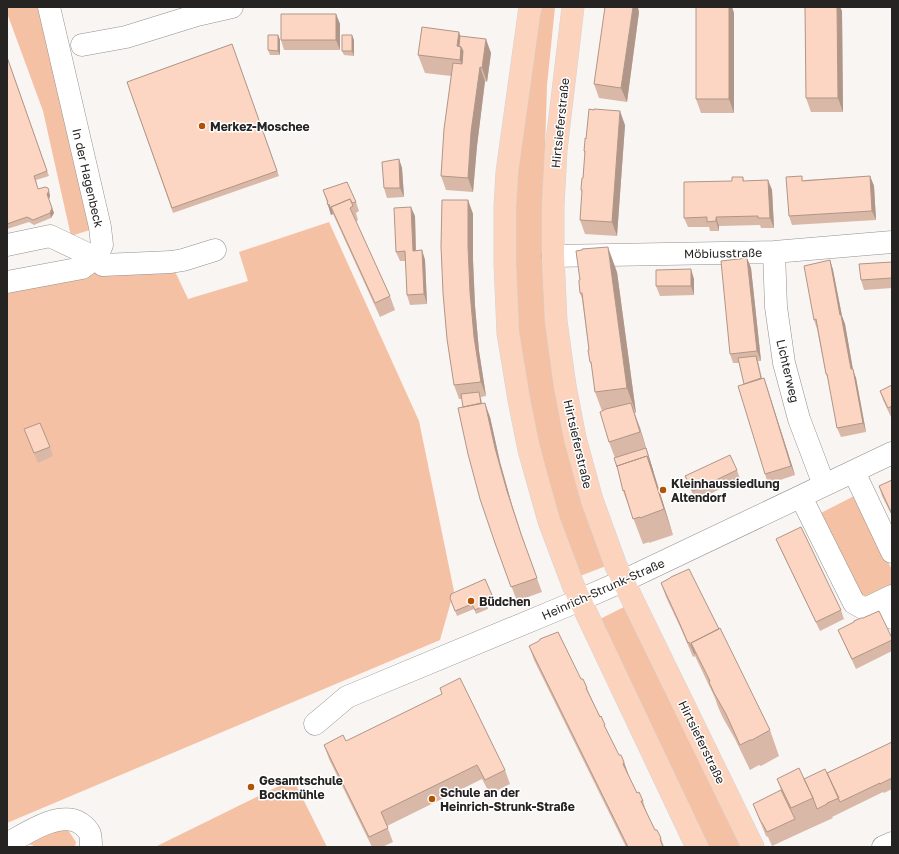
<svg xmlns="http://www.w3.org/2000/svg" width="899" height="854" viewBox="0 0 899 854" font-family="'Golos Text',sans-serif">
  <style>
    .green { fill: #f5c1a4 }
    .lines { fill: none; stroke-linecap: round; stroke-linejoin: round }
    .minor-casing { stroke: #93908e; stroke-width: 23 }
    .major-casing { stroke: #d4d3d3; stroke-width: 23 }
    .minor { stroke: #fff; stroke-width: 22 }
    .major { stroke: #fcd4be; stroke-width: 22 }
    .wall { fill: #d9b8a7 }
    .shaded-wall { fill: #b09688 }
    .building { fill: #fcd6c2; stroke: #b09688 }
    .poi-dot { fill: #b15204; stroke: #fff; stroke-width: 1.5 }
    .labels { text-anchor: middle; dominant-baseline: central; stroke-width: 3; stroke-linejoin: round; paint-order: stroke }
    .street-label { font-size: 12px; fill: #262423; stroke: #fff }
    .poi-label { font-size: 12px; font-weight: bold; fill: #262423; stroke: #fff; text-anchor: start }
  </style>
  <rect width="100%" height="100%" fill="#f9f5f3"/>
  <path class="green" d="M7,7H47L99,227L71,236L43,111L7,13Z
    M542,7H555L547,85L543,214L606,566L580,576L560,523L531,412L519,337L513,208L535,35Z
    M329,222L419,421L454,591L440,640L7,823V284L60,274L172,265L188,299L248,281L239,252Z
    M856,495L892,570V585L870,597L863,596L817,515Z
    M624,607L743,847H709L598,620Z
    M293,779L327,847H155Z
    M58,828L68,830L76,842L75,847H38L28,844Z"/>
  <g class="lines">
    <defs>
      <path id="minor" d="M82,45L126,37L197,15L232,7
        M7,245L50,236L96,258L103,265L171,262L183,260L215,250
        M774,252L776,307L784,363L799,419L824,485
        M553,256L774,252L892,242
        M7,282L82,268L96,258L102,245L100,227L49,7
        M854,472L892,552
        M801,497L854,603L865,609L892,596
        M884,601L892,618
        M315,724L347,697L566,606L623,581L892,453
        M7,844C25,834 59,810 80,823C91,831 91,834 91,847
        M883,847L892,843"/>
      <path id="major" d="M530,7L507,172L505,207V264L508,333L519,400L529,450L549,521L573,585L697,847
        M573,7L556,150L553,206V256L556,321L565,386L575,438L592,500L616,566L753,847"/>
    </defs>
    <use href="#minor" class="minor-casing"/>
    <use href="#major" class="major-casing"/>
    <use href="#minor" class="minor"/>
    <use href="#major" class="major"/>
  </g>
  <path class="wall" d="M696,7H732L734,13V113H701L696,99Z
    M805,7H840L842,11L843,112H811L806,98Z
    M639,12L627,102L599,98L594,84Z
    M336,14L340,24V50H284L281,40Z
    M278,35L280,40V55H270L268,50Z
    M460,36L491,53L487,82L485,81L477,146L473,192L446,190L441,176L451,76L425,73L418,55Z
    M354,40V56L344,55L342,51Z
    M232,44L279,176L173,213L127,82Z
    M7,57L49,176L36,180L38,189L48,188L50,196L49,199L54,213L51,218L34,225L29,222L7,229Z
    M625,125L617,236L585,234L580,220L582,193L581,189L583,178L585,154L584,151L586,139Z
    M399,159L402,168L404,197L387,198L384,188Z
    M870,176L874,186L876,220L792,225L789,216L804,180Z
    M743,177L744,181L768,180L772,190L774,228H761L760,225L719,226V231H710L709,227H688L684,218L732,181Z
    M323,190L356,202L359,211L356,213L358,220L356,222L390,296L395,310L380,317L333,214L331,215Z
    M468,200L473,214V260L475,306L479,351L486,396L481,397L482,403L490,417L500,462L512,505L525,546L542,592L517,601L495,543L462,399H459L454,385Z
    M415,216L416,250H422L425,260L427,304L410,305L407,295L406,261H400L396,252Z
    M747,258L751,268L761,361H758L762,378H764L767,387L795,475L768,484L765,474L739,363H733L730,354Z
    M830,260L833,270L842,316L845,324L853,370L856,378L866,432L841,437L837,428L829,382L826,374L817,329L814,320Z
    M892,262V288L864,290L861,280Z
    M617,272L636,413H634L640,428L673,535L649,543V542L643,544L623,491L615,458L609,442L602,411L595,392L592,367L590,362L589,350L582,299L580,293Z
    M694,279V295L660,296L656,286Z
    M892,385V417H891L883,400L880,391Z
    M24,429L50,447L53,456L38,463Z
    M737,470L740,479L696,501L689,486L685,476Z
    M892,480V516L882,496L879,486Z
    M776,539L841,610L844,619L820,631L780,548Z
    M661,583L719,629L770,730L779,756L761,766L759,765L750,770L735,739L723,718L718,707L715,698L695,656L693,657L681,629L666,597Z
    M492,595L494,600L486,603L488,609L476,614L474,609L457,616L450,598Z
    M838,630L892,638V651L856,669L842,639Z
    M529,646L581,679L587,688L591,698L637,793L643,801L647,814L655,830L661,838L664,847H626L534,660Z
    M346,741L505,770L510,784L490,794L482,779L387,826L393,842L382,847H372L329,759L324,745Z
    M892,742V789L884,793L883,792L832,817L833,818L800,833L772,846L768,837L766,836L753,804L781,790L777,779H804L827,773Z"/>
  <path class="shaded-wall" d="M633,7H638L639,12L627,102L621,88Z
    M729,7H732L734,13V113L729,99Z
    M837,7H840L842,11L843,112L838,98Z
    M336,14L340,24V50L336,40Z
    M459,32L465,50L467,78L460,60L457,46Z
    M278,35L280,40V55L278,51Z
    M352,35L354,40V56L352,51Z
    M486,39L491,53L487,82L482,68Z
    M480,67L485,81L477,146L473,192L468,178L471,132Z
    M620,111L625,125L617,236L612,222Z
    M399,159L402,168L404,197L400,188Z
    M870,176L874,186L876,220L872,211Z
    M768,180L772,190L774,228L770,218Z
    M49,191L50,196L49,199L47,194Z
    M468,200L473,214V260L475,306L479,351L486,396L481,382L474,337L470,292L468,246Z
    M329,204L333,214L331,215L328,205Z
    M411,207L415,216L416,260L413,251Z
    M52,208L54,213L51,218L50,213Z
    M716,217L719,226V231L716,221Z
    M608,247L617,272L636,413L627,388Z
    M422,250L425,260L427,304L424,294Z
    M747,258L751,268L761,361L757,351Z
    M830,260L833,270L842,316L845,324L853,370L856,378L866,432L863,423L840,315Z
    M691,269L694,279V295L691,286Z
    M764,378L767,387L795,475L791,466Z
    M485,403L490,417L500,462L512,505L526,548L507,491L495,448Z
    M631,403L640,428L673,535L664,509L647,456L646,448Z
    M624,762L629,776L623,764Z"/>
  <path class="building" d="M605,7H633L621,88L594,84Z
    M696,7H729V99H696Z
    M805,7H837L838,98H806Z
    M281,14H336V40H281Z
    M422,27L459,32L457,46L461,47L460,60L418,55Z
    M268,35H278V51L268,50Z
    M342,35H352V51H342Z
    M460,36L486,39L482,68L480,67L471,132L468,178L441,176L444,129L453,63L462,64L463,51L461,47L459,46Z
    M232,44L277,171L172,208L127,82Z
    M7,57L47,171L34,176L38,189L45,187L48,188L49,191L47,194L52,208L50,213L33,220L27,217L7,224Z
    M589,109L594,110V109L620,111L612,222L580,220L582,190H581V189L582,178H583L585,151H584L585,140V138L586,139Z
    M399,159L400,188H384L382,162Z
    M802,176V181L870,176L872,211L789,216L786,177Z
    M732,177H743V181L768,180L770,218H758V216L716,217V221L707,222V217L684,218V182L732,181Z
    M347,182L356,202L352,203L350,199L331,207L332,212L329,204L328,205L327,203L328,202L323,190Z
    M350,199L353,206L350,208L390,296L375,303L331,207Z
    M442,200H468V246L470,292L474,337L481,382L454,385L447,339L443,293L441,246Z
    M411,207L413,251L422,250L424,294L407,295L405,251L396,252L394,208Z
    M608,247L627,388L595,392L591,362H590L588,350H589L582,293H580L579,282V280H580L576,251L582,250V249Z
    M747,258L757,351L730,354L721,261Z
    M830,260L840,315H841L851,369H853L863,423L837,428L827,374H826L816,319L814,320L804,266Z
    M892,262V278L861,280L859,264Z
    M691,269V286H656V270Z
    M756,356L761,378L744,384L738,358Z
    M764,378L791,466L765,474L738,386Z
    M892,385V406L888,408L880,391Z
    M479,392L481,403L463,407L461,394Z
    M485,403L495,448L507,491L521,534L537,578L511,587L495,543L480,499L468,454L458,408Z
    M631,403L640,432L609,442L600,412L606,409Z
    M40,423L50,447L34,453L24,429Z
    M646,448L653,472L647,456L617,466V467L614,458Z
    M730,455L737,470L693,491L685,476Z
    M647,456L664,509L640,518V517L633,519L624,490L623,491L617,466Z
    M892,480V514L879,486Z
    M801,527L841,610L816,622L776,539Z
    M689,569L719,629L691,643L695,654L689,642L688,643L679,622L661,583L670,578L671,577Z
    M485,579L492,595L484,599L487,604L475,610L472,604L455,611L450,598L451,594Z
    M879,611L892,638V640L852,659L838,630L854,622V621L861,618H863Z
    M720,628L770,730L752,740H750L740,745L726,714L714,693L709,682L710,681L691,643Z
    M558,632L581,679H583L587,688H586L600,717L601,716L605,725H604L619,755H621L624,762L623,764L637,793L639,792L643,801H641L655,830H657L661,838L660,839L663,847H628L529,646L539,641L540,639Z
    M460,678L505,770L485,780L477,765L381,812L388,828L369,837L324,745L343,735L346,741L442,694L440,688Z
    M892,742V778L880,784V783L840,802L827,773Z
    M799,768L813,798L791,808L777,779Z
    M825,769L839,798L827,803V804L817,809L813,798L804,779Z
    M781,790L795,819L767,832L762,823L761,822L753,804Z"/>
  <g class="poi-dot">
    <circle cx="202" cy="126" r="4"/>
    <circle cx="663" cy="490" r="4"/>
    <circle cx="471" cy="601" r="4"/>
    <circle cx="251" cy="787" r="4"/>
    <circle cx="432" cy="799" r="4"/>
  </g>
  <g class="labels">
    <g class="street-label">
      <text transform="translate(560 123) rotate(-84)">Hirtsieferstraße</text>
      <text transform="translate(88 178) rotate(77)">In der Hagenbeck</text>
      <text transform="translate(723 253) rotate(-1)">Möbiusstraße</text>
      <text transform="translate(788 371) rotate(77)">Lichterweg</text>
      <text transform="translate(578 444) rotate(77)">Hirtsieferstraße</text>
      <text transform="translate(603 589) rotate(-24)">Heinrich-Strunk-Straße</text>
      <text transform="translate(702 742) rotate(64)">Hirtsieferstraße</text>
    </g>
    <g class="poi-label">
      <text x="210" y="126">Merkez-Moschee</text>
      <text x="671" y="483">Kleinhaussiedlung<tspan x="671" dy="14">Altendorf</tspan></text>
      <text x="479" y="601">Büdchen</text>
      <text x="259" y="780">Gesamtschule<tspan x="259" dy="14">Bockmühle</tspan></text>
      <text x="440" y="792">Schule an der<tspan x="440" dy="14">Heinrich-Strunk-Straße</tspan></text>
    </g>
  </g>
  <rect width="899" height="854" fill="none" stroke="#262423" stroke-width="16"/>
</svg>
